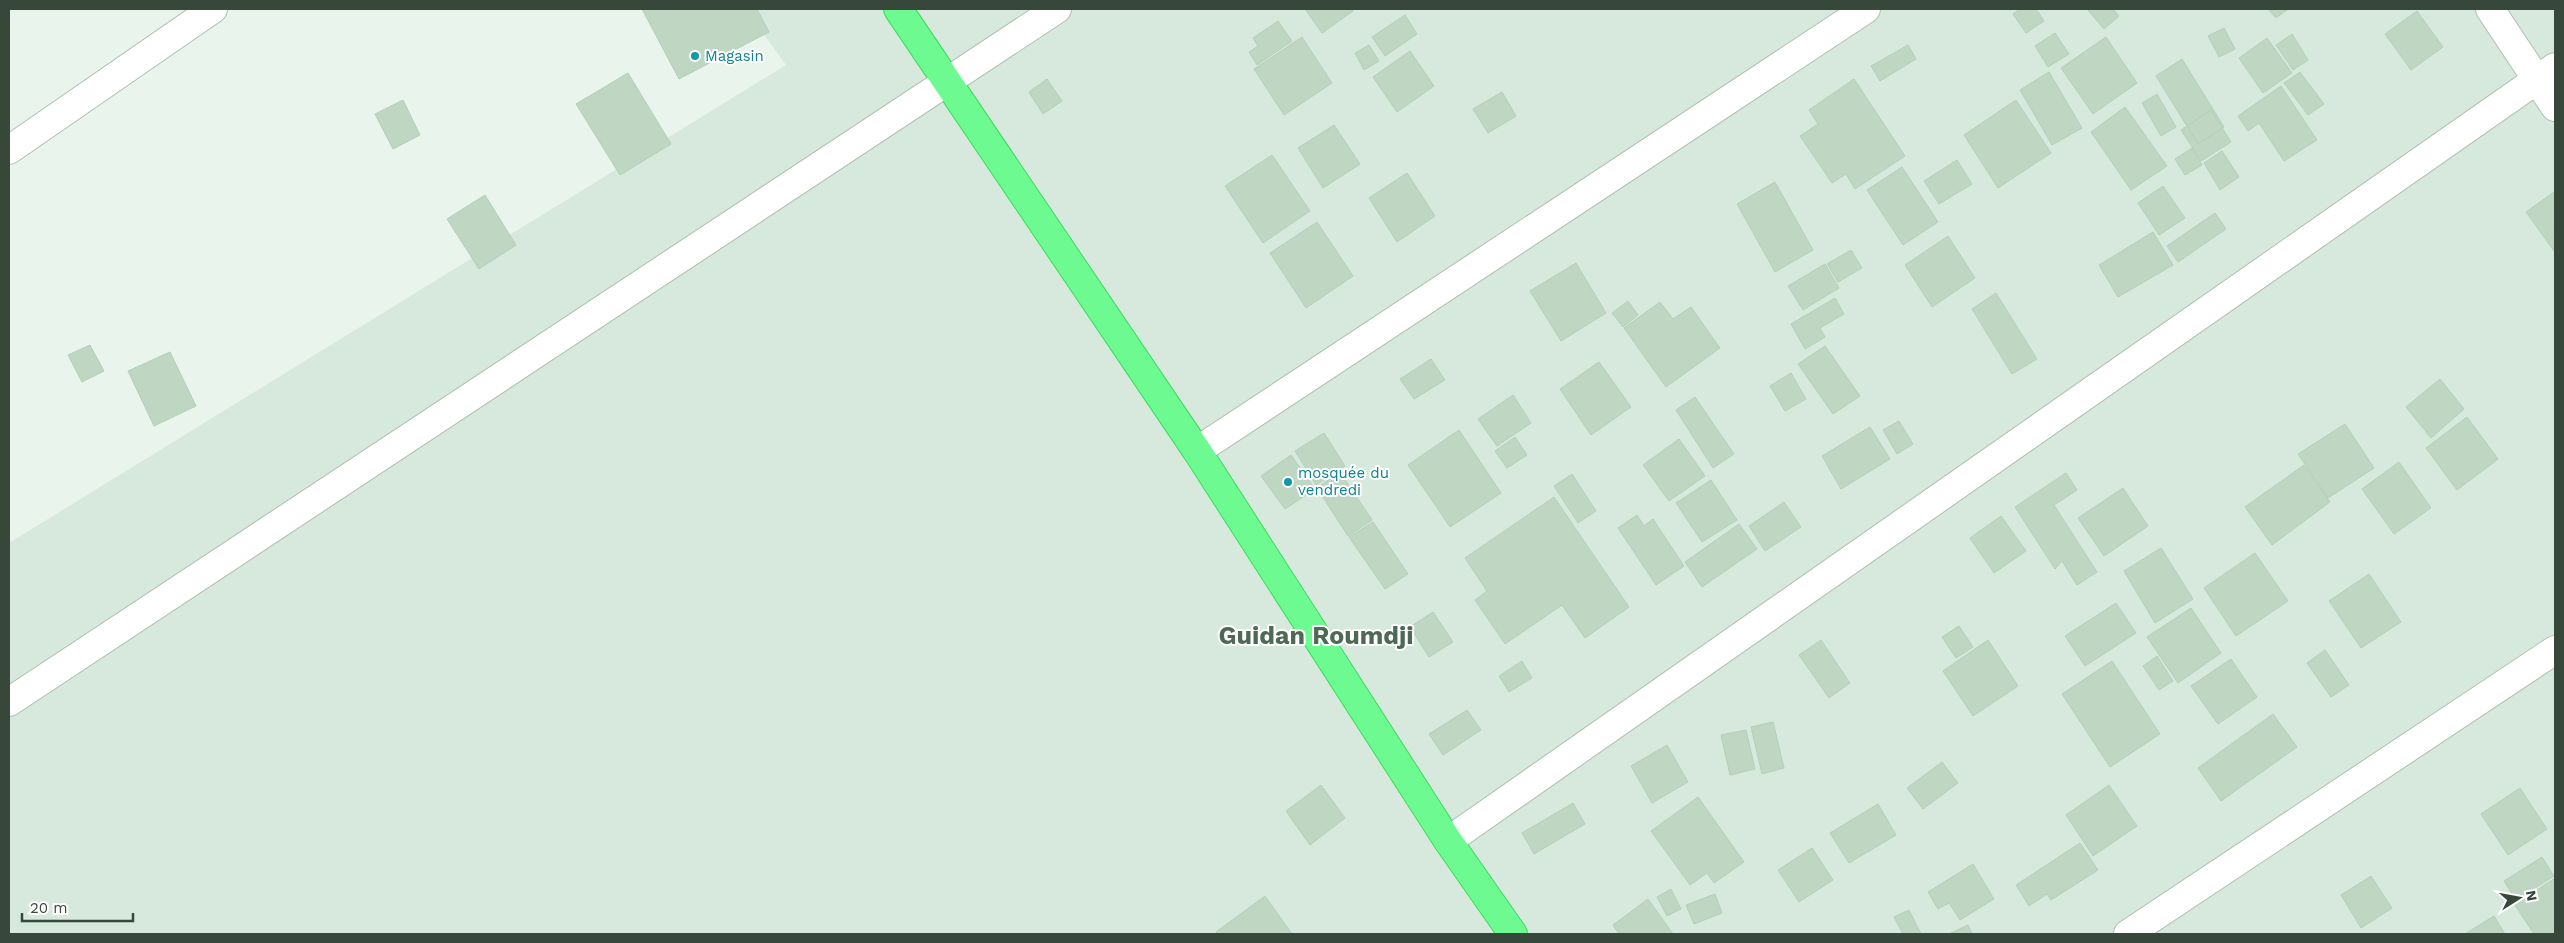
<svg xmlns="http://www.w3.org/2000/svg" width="2564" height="943" viewBox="0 0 2564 943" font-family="'Work Sans',sans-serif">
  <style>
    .residential { fill: #d7e8dc }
    .building { fill: #bfd6c3; stroke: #b2d0b8 }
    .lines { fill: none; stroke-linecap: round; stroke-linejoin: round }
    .street-casing { stroke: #acc0b1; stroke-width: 30 }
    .highway-casing { stroke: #3cdb5f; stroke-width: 30 }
    .street { stroke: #fff; stroke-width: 28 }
    .highway { stroke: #6dfb91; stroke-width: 28 }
    .culture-dot { fill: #0f9aa8; stroke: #fff; stroke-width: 2 }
    .labels { text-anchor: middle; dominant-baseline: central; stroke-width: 4; stroke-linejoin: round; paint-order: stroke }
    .culture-label { font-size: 15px; fill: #0d838f; stroke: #fff; text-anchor: start }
    .town-label { font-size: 25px; font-weight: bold; fill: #4f6a54; stroke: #fff }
  </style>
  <rect width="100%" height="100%" fill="#e9f4ec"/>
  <path class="residential" d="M746,9H2555V934H9V543L786,65Z"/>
  <path class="building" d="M642,9H757L769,32L679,79Z
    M1305,9H1351L1353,11L1322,33Z
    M2020,9H2036L2044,21L2026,33L2013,14Z
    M2087,9H2113L2119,16L2104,29Z
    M2268,9H2288L2276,18Z
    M2417,11L2443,47L2411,70L2385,34Z
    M1405,15L1417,34L1385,56L1372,37Z
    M1278,21L1292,41L1257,65L1249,52L1258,46L1253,38Z
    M2224,28L2235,49L2219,57L2208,36Z
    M2055,33L2069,54L2048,67L2035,46Z
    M2292,34L2308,60L2293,70L2276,45Z
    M1302,37L1332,83L1284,115L1254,69Z
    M2106,37L2137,83L2093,114L2061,68Z
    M2267,38L2292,73L2263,93L2239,58Z
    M1369,45L1379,61L1364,70L1355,53Z
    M1908,45L1916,59L1880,81L1871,66Z
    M1410,51L1434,86L1397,112L1373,77Z
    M2182,59L2224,127L2198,144L2156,76Z
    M2049,72L2082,128L2052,145L2020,90Z
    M2300,72L2324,104L2308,115L2284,83Z
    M628,73L671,144L620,175L576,104Z
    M1047,79L1062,101L1043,114L1029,92Z
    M1854,79L1905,156L1855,189L1846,174L1832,183L1800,136L1818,124L1809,110Z
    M2281,86L2317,140L2284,161L2259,123L2248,131L2238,116Z
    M1502,92L1516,116L1488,133L1473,109Z
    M2157,94L2176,127L2161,136L2142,103Z
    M403,100L420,135L393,149L375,114Z
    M2016,100L2051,153L1998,188L1964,135Z
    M2125,107L2167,166L2131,190L2091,132Z
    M2211,110L2231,142L2201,161L2181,130Z
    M1334,125L1360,164L1323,188L1298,148Z
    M2192,148L2202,165L2185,175L2175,159Z
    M2222,151L2239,177L2220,190L2204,163Z
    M1272,155L1310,211L1263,243L1225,186Z
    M1957,160L1972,184L1939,204L1924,181Z
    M1902,167L1938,222L1903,245L1867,190Z
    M1407,173L1435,216L1397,242L1369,198Z
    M1775,182L1813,250L1775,272L1737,204Z
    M2163,186L2185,218L2159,235L2138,203Z
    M2554,192L2555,195L2554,251L2526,212Z
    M485,195L516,245L479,269L447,219Z
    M2215,213L2226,229L2178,262L2167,246Z
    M1317,222L1353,276L1306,308L1270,253Z
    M2153,232L2173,265L2118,297L2099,265Z
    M1948,236L1975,278L1932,307L1905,265Z
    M1851,250L1862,268L1838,282L1827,264Z
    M1576,263L1606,313L1561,341L1530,291Z
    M1825,264L1839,288L1803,310L1788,286Z
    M1996,293L2037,359L2012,374L1972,309Z
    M1835,298L1844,314L1820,328L1825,337L1805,349L1791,324Z
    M1628,301L1638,315L1623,327L1612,313Z
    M1660,302L1673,319L1691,307L1720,348L1666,387L1624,328Z
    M90,345L104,371L82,382L68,355Z
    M1825,346L1860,396L1833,414L1798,364Z
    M170,352L196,406L154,426L128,371Z
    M1431,359L1445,380L1414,399L1400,379Z
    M1599,362L1631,407L1591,435L1560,389Z
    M1791,373L1806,399L1785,411L1770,386Z
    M2440,379L2464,409L2431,438L2406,407Z
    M1513,395L1531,423L1497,446L1478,419Z
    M1695,397L1734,454L1713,468L1676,410Z
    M2467,417L2498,459L2457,490L2426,448Z
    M1899,421L1913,444L1897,454L1883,430Z
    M2345,424L2374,468L2328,498L2298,454Z
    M1870,427L1890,459L1841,489L1822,456Z
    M1459,430L1501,493L1450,527L1408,465Z
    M1324,433L1345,466L1316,485L1295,451Z
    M1515,437L1527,455L1507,468L1495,451Z
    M1679,439L1705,476L1669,501L1643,465Z
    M1291,455L1315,489L1285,509L1261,476Z
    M2399,462L2431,508L2394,534L2362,489Z
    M2304,465L2330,502L2272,545L2245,507Z
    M1340,472L1372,520L1348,536L1317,488Z
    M2066,473L2077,490L2054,505L2097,572L2077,585L2062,561L2055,569L2015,507Z
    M1572,474L1596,511L1578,523L1554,486Z
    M1711,480L1737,520L1702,542L1676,503Z
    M2123,488L2148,526L2104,556L2078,518Z
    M1554,497L1629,607L1585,638L1562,605L1505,644L1475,600L1487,591L1465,558Z
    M1784,502L1801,527L1765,551L1749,526Z
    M1637,515L1644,526L1653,519L1684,566L1656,585L1618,528Z
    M2001,516L2026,551L1994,573L1970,538Z
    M1373,522L1408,574L1385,589L1349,537Z
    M1739,524L1757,549L1702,587L1685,562Z
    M2161,548L2193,599L2155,623L2124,571Z
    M2255,553L2288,601L2236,636L2204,588Z
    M2369,574L2401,622L2361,648L2329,601Z
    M2116,603L2136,633L2085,666L2065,636Z
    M2191,608L2221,653L2178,683L2147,637Z
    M1433,612L1453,642L1429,657L1410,627Z
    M1959,626L1973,647L1956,658L1942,637Z
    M1821,640L1850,683L1829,698L1799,655Z
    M1988,640L2018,686L1973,716L1943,671Z
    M2325,650L2349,685L2331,697L2307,663Z
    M2157,656L2173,681L2159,690L2143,666Z
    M2231,659L2257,697L2218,724L2191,686Z
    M1522,661L1532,678L1509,692L1499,676Z
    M2112,661L2160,734L2110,767L2062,694Z
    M1467,710L1481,730L1443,755L1429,734Z
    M2273,714L2297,747L2221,801L2198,768Z
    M1773,722L1784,768L1762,774L1751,727Z
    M1746,730L1755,769L1730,775L1721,735Z
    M1667,745L1688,782L1652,803L1631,766Z
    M1942,762L1958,783L1923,809L1907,788Z
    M1321,785L1345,818L1310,845L1286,811Z
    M2109,785L2137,826L2093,856L2066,815Z
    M2520,788L2547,829L2508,855L2481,814Z
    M1698,797L1744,862L1714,883L1707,873L1690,885L1651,831Z
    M1573,803L1585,824L1534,854L1522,833Z
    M1878,804L1896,835L1849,863L1830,833Z
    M2080,843L2098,870L2051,900L2047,894L2029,906L2016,885Z
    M1812,848L1833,880L1799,902L1778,870Z
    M2542,857L2554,876L2516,900L2504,881Z
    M1973,864L1994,899L1960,920L1949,903L1938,909L1928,892Z
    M2371,876L2392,908L2361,928L2341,895Z
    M2555,878V934H2534L2515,905Z
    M1671,889L1681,909L1667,916L1657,897Z
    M1715,894L1722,913L1694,924L1686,905Z
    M1265,896L1292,934H1217L1216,932Z
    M1648,899L1673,934H1619L1613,925Z
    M1909,910L1921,934H1903L1894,917Z
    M2494,916L2505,934H2465Z
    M1968,925L1972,934H1949Z"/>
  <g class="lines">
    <defs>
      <path id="street" d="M2490,9L2555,107
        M9,150L213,9
        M1197,451L1866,9
        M9,702L1057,9
        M1448,841L2555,67
        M2128,934L2555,650"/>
      <path id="highway" d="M898,9L1197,451L1448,841L1513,934"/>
    </defs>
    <use href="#street" class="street-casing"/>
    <use href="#highway" class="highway-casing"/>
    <use href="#street" class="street"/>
    <use href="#highway" class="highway"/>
  </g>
  <g class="culture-dot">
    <circle cx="695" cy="56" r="5"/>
    <circle cx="1288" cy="482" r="5"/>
  </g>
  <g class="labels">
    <g class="culture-label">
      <text x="705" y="56">Magasin</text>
      <text x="1298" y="473">mosquée du<tspan x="1298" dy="17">vendredi</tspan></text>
    </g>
    <g class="town-label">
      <text x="1316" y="635">Guidan Roumdji</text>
    </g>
  </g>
  <rect width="2564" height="943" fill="none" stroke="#37483b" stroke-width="20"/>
  <g transform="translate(2519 898) rotate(79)" stroke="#ffffff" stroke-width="4" paint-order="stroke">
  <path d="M0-4L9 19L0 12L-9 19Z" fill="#37483b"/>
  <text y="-8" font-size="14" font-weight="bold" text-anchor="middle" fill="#37483b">N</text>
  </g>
  <path d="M22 913v8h111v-8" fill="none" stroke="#37483b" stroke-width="2.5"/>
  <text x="30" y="913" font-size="15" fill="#37483b" stroke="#ffffff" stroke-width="4" paint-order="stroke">20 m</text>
</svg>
